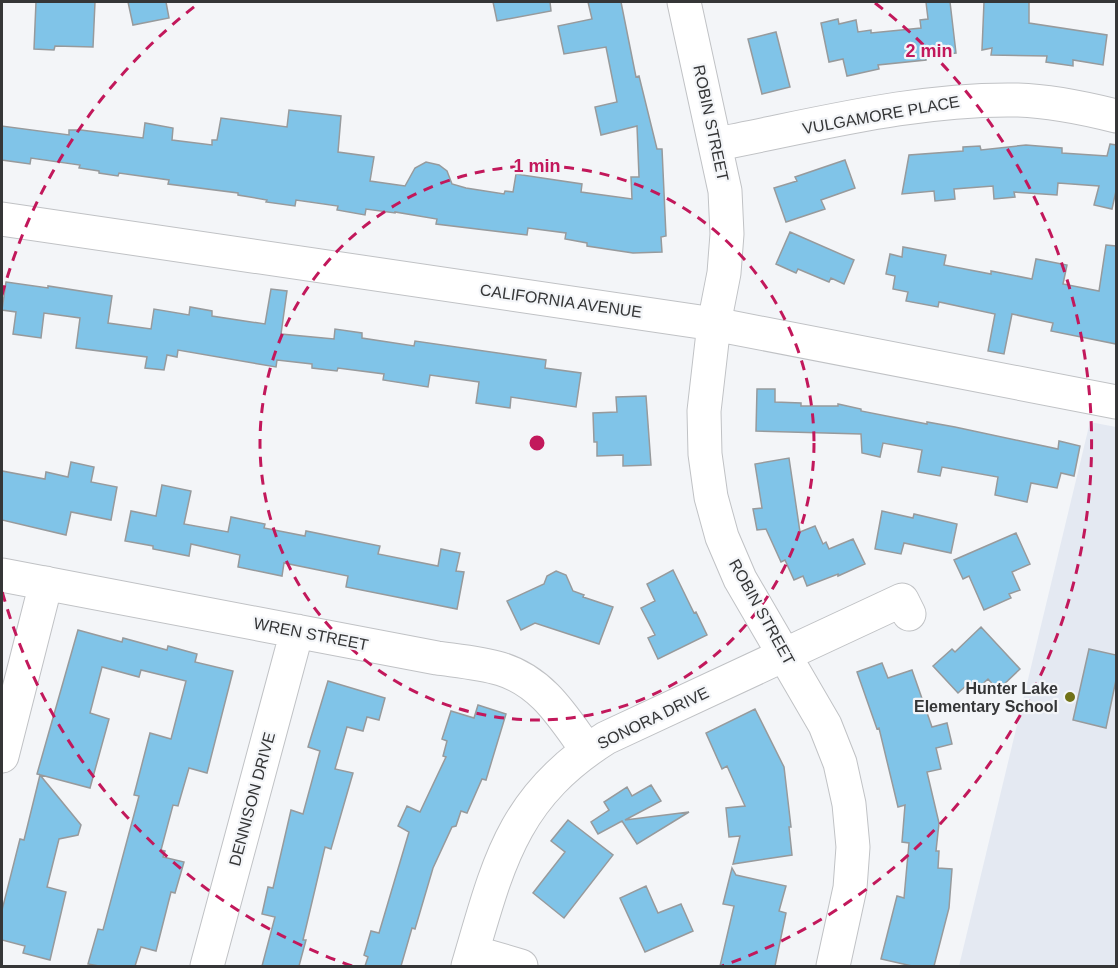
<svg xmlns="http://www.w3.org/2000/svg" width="1118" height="968" viewBox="0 0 1118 968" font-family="Arial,sans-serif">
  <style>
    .built { fill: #e4e9f2 }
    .building { fill: #80c4e8; stroke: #979a9c; stroke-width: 1.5 }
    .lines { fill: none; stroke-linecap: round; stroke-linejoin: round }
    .minor-casing { stroke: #c0c2c5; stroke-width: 35 }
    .minor { stroke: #fff; stroke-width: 33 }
    .ring { fill: none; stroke: #c2185b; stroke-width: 3; stroke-dasharray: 10 8 }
    .poi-dot { fill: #717217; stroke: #f3f5f8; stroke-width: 2 }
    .labels { text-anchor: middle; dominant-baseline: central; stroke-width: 4.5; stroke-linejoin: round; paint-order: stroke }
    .street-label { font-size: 16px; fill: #353637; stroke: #f3f5f8 }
    .poi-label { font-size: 16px; font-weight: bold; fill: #353637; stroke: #f3f5f8; text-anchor: end }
    .centre { fill: #c2185b; stroke: #f3f5f8; stroke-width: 3 }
    .ring-label { font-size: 18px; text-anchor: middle; font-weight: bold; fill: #c2185b; stroke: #f3f5f8; stroke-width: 4.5; stroke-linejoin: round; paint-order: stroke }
  </style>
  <rect width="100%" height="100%" fill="#f3f5f8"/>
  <path class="built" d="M1090,422L1116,427V966H959Z"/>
  <path class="building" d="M36,2H95L93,47L55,46L54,50L34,49Z
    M128,2H166L169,18L133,25Z
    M493,2H550L551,11L497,21Z
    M588,2H621L636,77L639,76L657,149H662L666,236L661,237L662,252L633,253L587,246V243L565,239L566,233L528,228L527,235L436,224L437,219L395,212V213L366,209L365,215L337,210L338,206L296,200L295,206L266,202L267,200L238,195V193L168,184L169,180L119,173L118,176L99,173V171L79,168L80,165L31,158L30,164L2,160V126L69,135V130H81L143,138L145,123L173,128L172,140L212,145V140H217L221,118L287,127L289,110L341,116L338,152L374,157L370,181L405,186L415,168L426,162L439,165L447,171L452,184L466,188L504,194L505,191L513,192L516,174L582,184L581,192L632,199L631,177H639L637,126L601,135L595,107L617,102L606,47L564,54L558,26L592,19Z
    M926,2H950L956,53L926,56V60L878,65L879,69L847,76L843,59L829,62L821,23L838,19L839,24L856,20L858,32L871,30V33L921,28L920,20L928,19Z
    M984,2H1029V23L1107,35L1103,65L1073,60V66L1046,62L1047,56L991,55L992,48L982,50Z
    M776,32L790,87L762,94L748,39Z
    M1110,144L1116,145V191L1112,209L1094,205L1099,186L1058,183L1057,195L1014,192L1015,197L994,199L993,186L954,189L955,199L935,201L934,191L902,194L909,155L963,151V147L980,146L981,150L1026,145L1062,148V153L1107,156Z
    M845,160L855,188L821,200L825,209L786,222L774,188L797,181L795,177Z
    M790,232L854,260L844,284L831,278L829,282L798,269L796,273L776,264Z
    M1106,245L1116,246V344L1051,331L1053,323L1012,314L1004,354L988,351L995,314L939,302L938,307L906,301L908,292L893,289L895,276L886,274L890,254L902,257L903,247L946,255L944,265L991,274V271L1032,279L1036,259L1067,265L1063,284L1099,291Z
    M6,282L48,288V286L112,296L108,323L151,329L154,309L189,315L190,307L212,311V316L265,324L271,289L287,291L281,334L334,339L335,329L362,333V338L414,346L415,341L546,360L545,368L581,373L576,407L511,397L510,408L476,403L479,382L430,375L428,387L383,380L384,374L338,368L337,371L312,368V364L277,360L276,367L178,350L177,357L167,355L164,370L145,368L147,357L76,348L80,318L44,313L41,338L13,334L16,312L2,310Z
    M757,389H775V402L801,403V406H838V404L861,409V411L927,424V422L955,427L1058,449L1059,441L1080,446L1074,476L1061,473L1057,488L1031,483L1027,502L995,495L998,477L942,467L940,476L918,472L922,450L883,443L880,457L862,453L861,434L756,431Z
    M646,396L651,465L623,466V455L597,456V442H594L593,413L617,412L616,397Z
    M789,458L800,532L815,526L823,544L826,542L829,549L853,539L865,564L838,576V574L807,586L803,576L794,580L785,560L781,562L766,529L757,530L753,509L762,508L755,464Z
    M71,462L94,467L91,482L117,487L111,520L71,512L66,535L2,520V471L45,479L46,472L68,477Z
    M162,485L191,491L184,524L228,532L231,517L265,524L264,528L305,536L306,531L380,546L378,554L438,566L441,549L460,553L456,571L464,572L457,609L346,587L348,576L284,563L282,576L238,567L240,555L191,544L189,556L153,549V546L125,541L131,511L156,516Z
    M882,511L913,518L914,514L957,524L951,553L904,543L901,554L875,549Z
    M1016,533L1030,564L1012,572L1020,590L1009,594L1011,598L984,610L969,576L963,579L954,560Z
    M673,570L694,613L696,612L707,635L658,659L648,638L655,635L641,608L655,601L647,584Z
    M556,571L566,575L573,591L584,595L583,597L613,607L599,644L535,623L521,630L507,601L544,584L547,576Z
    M981,627L1020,669L998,690L988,679L975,691L968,684L958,693L933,666L952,649L955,652Z
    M78,630L122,642L123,638L167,650L168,646L197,654L195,662L233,671L207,773L189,768L178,806L173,805L161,850L165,851L163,857L184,862L175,893L171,892L156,951L141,947L135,966H99L88,964L98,929L103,930L139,796L134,795L150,733L171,739L186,681L141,670L139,677L102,667L90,713L109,719L90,788L37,774Z
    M1089,649L1116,655V680L1106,728L1073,720Z
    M882,663L888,678L912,670L932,727L947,723L952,744L936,748L941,769L927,772L939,823L936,851H939L938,868L952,869L949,908L934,966H912L881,959L897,896L904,898L909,843L902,842L905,805L898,807L879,728L877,729L857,672Z
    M328,681L385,698L379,720L367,717L363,731L347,727L335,769L353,773L331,849L325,847L303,940H306L299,966H262L275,917L262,914L268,887L273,888L291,810L303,814L320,751L308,747Z
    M478,705L506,714L486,780L482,779L467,813L461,811L456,826L452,827L433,868L415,929L412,928L401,966H365L368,957L364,955L371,931L379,933L409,832L398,826L407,806L420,812L446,757L443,756L447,741L442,739L451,711L474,718Z
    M755,709L784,767L791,827H789L792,855L733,864L740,836L729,837L726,808L745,806L727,766L722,769L706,733Z
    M40,775L81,825L78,835L59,839L47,887L66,892L50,960L23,953L25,946L2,940V910L20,839L24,840Z
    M651,785L661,801L625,820L689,812L637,844L622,821L598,834L591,822L609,810L604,802L627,787L632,796Z
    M568,820L613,855L564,918L533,893L565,852L551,841Z
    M732,868L736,875L786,886L779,911L786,913L775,966H720L734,906L723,904Z
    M646,886L658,913L681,904L693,931L645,952L620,898Z"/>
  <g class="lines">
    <defs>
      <path id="minor" d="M684,2L725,191L727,234L724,273L714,324L704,411L705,454L711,497L722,537L740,579L825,725L840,763L849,804L853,847L850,888L833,966
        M717,144C816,125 916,98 1018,100C1051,101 1084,108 1116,116
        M2,219L714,324L1116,402
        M2,575L437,658C458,661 481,663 501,669C543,682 563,717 587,750
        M2,756L46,583
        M473,952L521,966
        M207,966L297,631
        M468,966C498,865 511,798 606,738L902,600L909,614"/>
    </defs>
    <use href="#minor" class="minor-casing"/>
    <use href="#minor" class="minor"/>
  </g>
  <g class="ring">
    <circle cx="537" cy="443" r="277"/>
    <path d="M352 966A555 555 0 0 1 2 591M2 295A555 555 0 0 1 199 3M875 3A555 555 0 0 1 722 966"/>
  </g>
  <circle class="poi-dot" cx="1070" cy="697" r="6"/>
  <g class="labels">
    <g class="street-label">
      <text transform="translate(881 115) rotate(-10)">VULGAMORE PLACE</text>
      <text transform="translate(711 123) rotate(78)">ROBIN STREET</text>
      <text transform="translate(561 301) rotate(8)">CALIFORNIA AVENUE</text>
      <text transform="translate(762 612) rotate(61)">ROBIN STREET</text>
      <text transform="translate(311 634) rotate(11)">WREN STREET</text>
      <text transform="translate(653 718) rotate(-26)">SONORA DRIVE</text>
      <text transform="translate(252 799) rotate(-75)">DENNISON DRIVE</text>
    </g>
    <g class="poi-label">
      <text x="1058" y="688">Hunter Lake<tspan x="1058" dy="18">Elementary School</tspan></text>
    </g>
  </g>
  <circle cx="537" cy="443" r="9" class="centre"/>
  <g class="ring-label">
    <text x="929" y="57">2 min</text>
    <text x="537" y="172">1 min</text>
  </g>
  <rect width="1118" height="968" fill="none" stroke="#353637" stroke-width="6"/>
</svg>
